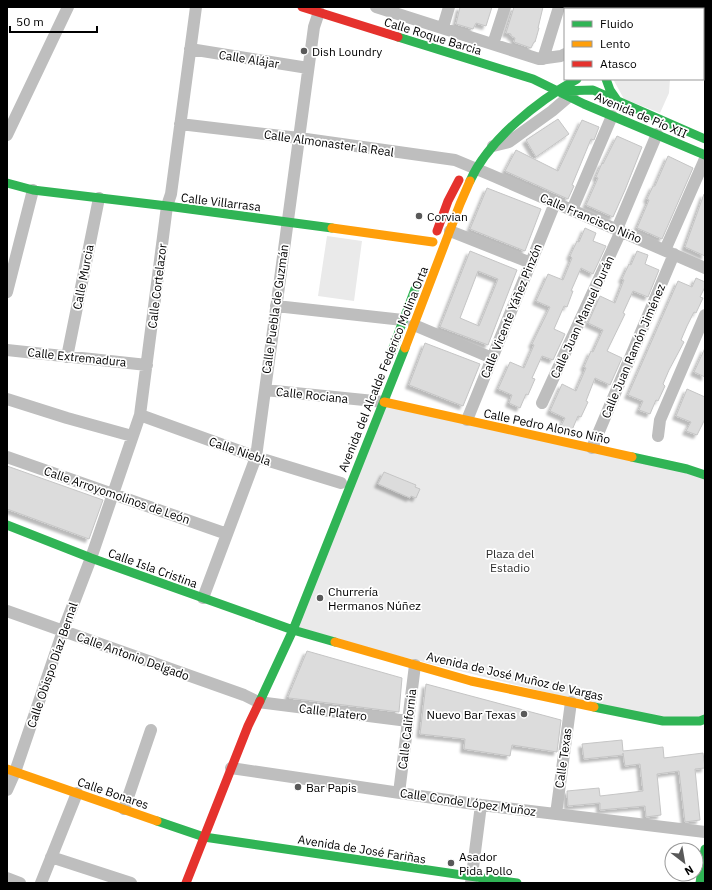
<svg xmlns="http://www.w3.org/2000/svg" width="712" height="890" viewBox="0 0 712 890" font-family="'IBM Plex Sans',sans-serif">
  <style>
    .green { fill: #eaeaea }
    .building { fill: #dcdcdc; stroke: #c5c5c5; fill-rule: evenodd; filter: url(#shadow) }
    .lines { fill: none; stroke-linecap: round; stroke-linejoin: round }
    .street { stroke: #bebebe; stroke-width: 12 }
    .fast { stroke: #30b455; stroke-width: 9 }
    .slow { stroke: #ff9f0a; stroke-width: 9 }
    .jam { stroke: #e5322d; stroke-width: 9 }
    .poi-dot { fill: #595959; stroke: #fff; stroke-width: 1.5 }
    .labels { text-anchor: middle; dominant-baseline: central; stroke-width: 3.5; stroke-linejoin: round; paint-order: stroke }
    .street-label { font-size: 12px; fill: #000; stroke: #fff }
    .poi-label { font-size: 12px; fill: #000; stroke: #fff; text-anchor: start }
    .park-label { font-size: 12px; fill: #2f2f2f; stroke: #fff }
  </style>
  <defs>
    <filter id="shadow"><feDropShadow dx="-3.5" dy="3.5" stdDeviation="1" flood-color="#0004"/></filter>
  </defs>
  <rect width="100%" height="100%" fill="#fff"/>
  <path class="green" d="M613,79H670L669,93L660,113L624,99Z
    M327,236L362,241L354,301L318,296Z
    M384,402L705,475V719L663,721L293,630Z"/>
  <path class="building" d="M460,7H492L486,26L476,23L473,29L456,24Z
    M514,7H543L538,28H539L535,42H534L531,48L514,42L515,38L511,36V34L506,33Z
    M558,119L569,134L536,157L526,140Z
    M582,120L599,127L594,140L591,139L572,185L574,186L568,199L505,171L516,150L558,171Z
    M617,136L642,147L625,190L613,217L586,205L598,178L596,177L602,163L603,164Z
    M668,156L693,168L662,239L637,228L649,200L647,199L653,186H655Z
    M487,188L541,209L525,251L470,229Z
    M704,194H705V256L685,247Z
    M585,228L596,233L593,241L606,246L593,274L581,268L571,291H573L567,307L564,306L554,329L565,334L553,360L542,356L532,378L535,379L528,395L526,394L520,408L509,403L512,395L498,389L510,362L524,368L534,345L532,344L550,307L536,301L548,274L563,280L572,258L570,256L577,241L579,242Z
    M470,251L517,270L488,345L440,327ZM478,271L498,279L479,326L460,318Z
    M637,251L648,255L645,264L659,270L648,297L633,291L623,313L625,314L607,351L622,358L610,385L595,378L586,401L588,402L581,417L578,416L572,430L561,426L565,418L550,411L562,384L576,391L586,368L584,367L591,351L593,352L603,330L588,323L600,296L615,303L624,280L622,279L629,264L631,265Z
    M696,278L705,282V287L700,297L703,298L696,313L694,312L687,326L681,340L684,342L669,370L663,384L665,386L658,401L656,400L650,414L639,410L643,401L628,395L678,281L692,287Z
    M425,343L480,364L463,406L409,385Z
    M705,348V377L694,372Z
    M687,389L705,397V419L697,435L686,431L691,422L676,416Z
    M7,466L103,500L89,539L7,509Z
    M384,472L416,485L415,487L420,489L416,498L411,496L410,498L378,484Z
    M307,651L402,678L399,712L289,698L288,697Z
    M426,684L561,720L557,752L512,745L510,756L464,749L465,739L420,734Z
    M622,740L623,751L663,747L664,758L703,753L705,768L695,769L700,820L685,822L679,771L657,774L661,815L646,817L645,806L600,810V803L568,806L567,791L599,788L600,796L643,791L640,764L625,766L623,753V755L584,759L582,744Z"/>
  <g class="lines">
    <path class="street" d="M376,7L539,59L561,56L565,54
      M610,9L611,7
      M642,9L645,7
      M443,27L449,7
      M703,32L705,35
      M493,44L505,7
      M190,49L308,68
      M543,59L559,7
      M180,124L299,138L455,160L491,175L705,268
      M7,135L68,7
      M493,146L509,142L552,111L573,93
      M572,210L612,116
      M617,229L657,134
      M450,231L531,263
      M665,250L705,159
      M7,292L33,190
      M276,306L403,320
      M414,325L492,358
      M7,350L147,365
      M67,357L99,198
      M265,390L384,402
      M7,399L67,418L132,436
      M542,403L621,231
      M140,415L256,457L341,483
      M467,420L555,203
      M658,436L660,420L705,315
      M592,448L674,254
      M7,457L227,534
      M203,598L256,457L314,27L319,12
      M7,611L244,695L258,702L408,721
      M231,768L481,805L705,832
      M7,790L15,772L63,631L91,558L140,415L167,206L171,194L196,7
      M399,793L415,665
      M124,809L151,730
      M556,814L571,702
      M51,857L131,883
      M7,878L20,883
      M41,883L77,793
      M471,883L481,805"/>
    <path class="fast" d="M677,9L681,7
      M699,9L702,7
      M398,37L533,79L584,104L705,155
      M606,79L610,90L619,103
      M559,91L593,90L705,139
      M470,181C489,139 538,101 577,79
      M7,183L33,190L167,206L332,228
      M391,353L415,289
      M632,457L687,469L705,475
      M7,525L91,558L293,630L335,642
      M260,701L293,630L405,348
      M594,707L663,721H700L705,719
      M157,821L204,837L517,883
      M700,883L705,849"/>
    <path class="slow" d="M332,228L433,242
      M405,348L460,204L470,181
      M384,402L632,457
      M335,642L471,681L594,707
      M7,769L157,821"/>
    <path class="jam" d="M302,7L398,37
      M437,231L448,201L459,180
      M186,883L248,726L260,701"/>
  </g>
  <g class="poi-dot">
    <circle cx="304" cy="51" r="4"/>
    <circle cx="419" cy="216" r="4"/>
    <circle cx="320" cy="598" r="4"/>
    <circle cx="524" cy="714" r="4"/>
    <circle cx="298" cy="787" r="4"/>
    <circle cx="451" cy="863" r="4"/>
  </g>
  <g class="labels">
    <g class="street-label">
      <text transform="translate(433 36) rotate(17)">Calle Roque Barcia</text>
      <text transform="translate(249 59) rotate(9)">Calle Alájar</text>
      <text transform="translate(641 115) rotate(23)">Avenida de Pío XII</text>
      <text transform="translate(329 143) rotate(8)">Calle Almonaster la Real</text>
      <text transform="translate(221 202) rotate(7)">Calle Villarrasa</text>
      <text transform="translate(591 218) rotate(23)">Calle Francisco Niño</text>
      <text transform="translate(83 277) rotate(-79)">Calle Murcia</text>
      <text transform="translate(157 286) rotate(-83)">Calle Cortelazor</text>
      <text transform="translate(275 309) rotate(-82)">Calle Puebla de Guzmán</text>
      <text transform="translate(511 311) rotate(-68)">Calle Vicente Yáñez Pinzón</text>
      <text transform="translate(582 317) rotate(-65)">Calle Juan Manuel Durán</text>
      <text transform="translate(633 351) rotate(-67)">Calle Juan Ramón Jiménez</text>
      <text transform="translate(77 357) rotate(6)">Calle Extremadura</text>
      <text transform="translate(383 369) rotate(-68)">Avenida del Alcalde Federico Molina Orta</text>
      <text transform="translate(312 395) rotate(6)">Calle Rociana</text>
      <text transform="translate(547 426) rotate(12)">Calle Pedro Alonso Niño</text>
      <text transform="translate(240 451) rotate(19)">Calle Niebla</text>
      <text transform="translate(117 495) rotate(19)">Calle Arroyomolinos de León</text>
      <text transform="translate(153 568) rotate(20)">Calle Isla Cristina</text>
      <text transform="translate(133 656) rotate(20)">Calle Antonio Delgado</text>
      <text transform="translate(52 665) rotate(-71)">Calle Obispo Díaz Bernal</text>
      <text transform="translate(515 676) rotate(13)">Avenida de José Muñoz de Vargas</text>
      <text transform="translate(333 712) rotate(7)">Calle Platero</text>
      <text transform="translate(407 729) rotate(-83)">Calle California</text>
      <text transform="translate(563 758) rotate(-82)">Calle Texas</text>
      <text transform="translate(113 793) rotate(19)">Calle Bonares</text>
      <text transform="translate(468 802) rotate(8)">Calle Conde López Muñoz</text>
      <text transform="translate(362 849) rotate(9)">Avenida de José Fariñas</text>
    </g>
    <g class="poi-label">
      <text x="312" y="51">Dish Loundry</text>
      <text x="427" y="216">Corvian</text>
      <text x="328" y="591">Churrería<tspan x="328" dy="14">Hermanos Núñez</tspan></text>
      <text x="516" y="714" text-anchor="end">Nuevo Bar Texas</text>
      <text x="306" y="787">Bar Papis</text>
      <text x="459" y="856">Asador<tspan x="459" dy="14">Pida Pollo</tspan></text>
    </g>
    <g class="park-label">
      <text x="510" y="553">Plaza del<tspan x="510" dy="14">Estadio</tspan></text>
    </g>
  </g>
  <rect width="712" height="890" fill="none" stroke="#000000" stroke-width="16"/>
  <rect x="564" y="8" width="140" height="72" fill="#ffffff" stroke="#999999"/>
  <rect x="572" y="21" width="20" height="6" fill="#30b455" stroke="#999999"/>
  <text x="600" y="28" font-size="12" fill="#000000">Fluido</text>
  <rect x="572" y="41" width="20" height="6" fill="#ff9f0a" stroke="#999999"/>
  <text x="600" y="48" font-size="12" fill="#000000">Lento</text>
  <rect x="572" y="61" width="20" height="6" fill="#e5322d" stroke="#999999"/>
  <text x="600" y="68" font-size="12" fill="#000000">Atasco</text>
  <g transform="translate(684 862) rotate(149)"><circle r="19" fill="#ffffff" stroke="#999999"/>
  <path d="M0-3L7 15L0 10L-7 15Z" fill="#595959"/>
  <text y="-6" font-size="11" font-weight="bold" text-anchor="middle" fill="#000000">N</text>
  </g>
  <path d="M10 26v6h87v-6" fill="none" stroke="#000000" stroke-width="2"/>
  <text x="16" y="26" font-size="12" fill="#000000" stroke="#ffffff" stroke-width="3" paint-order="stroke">50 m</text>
</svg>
